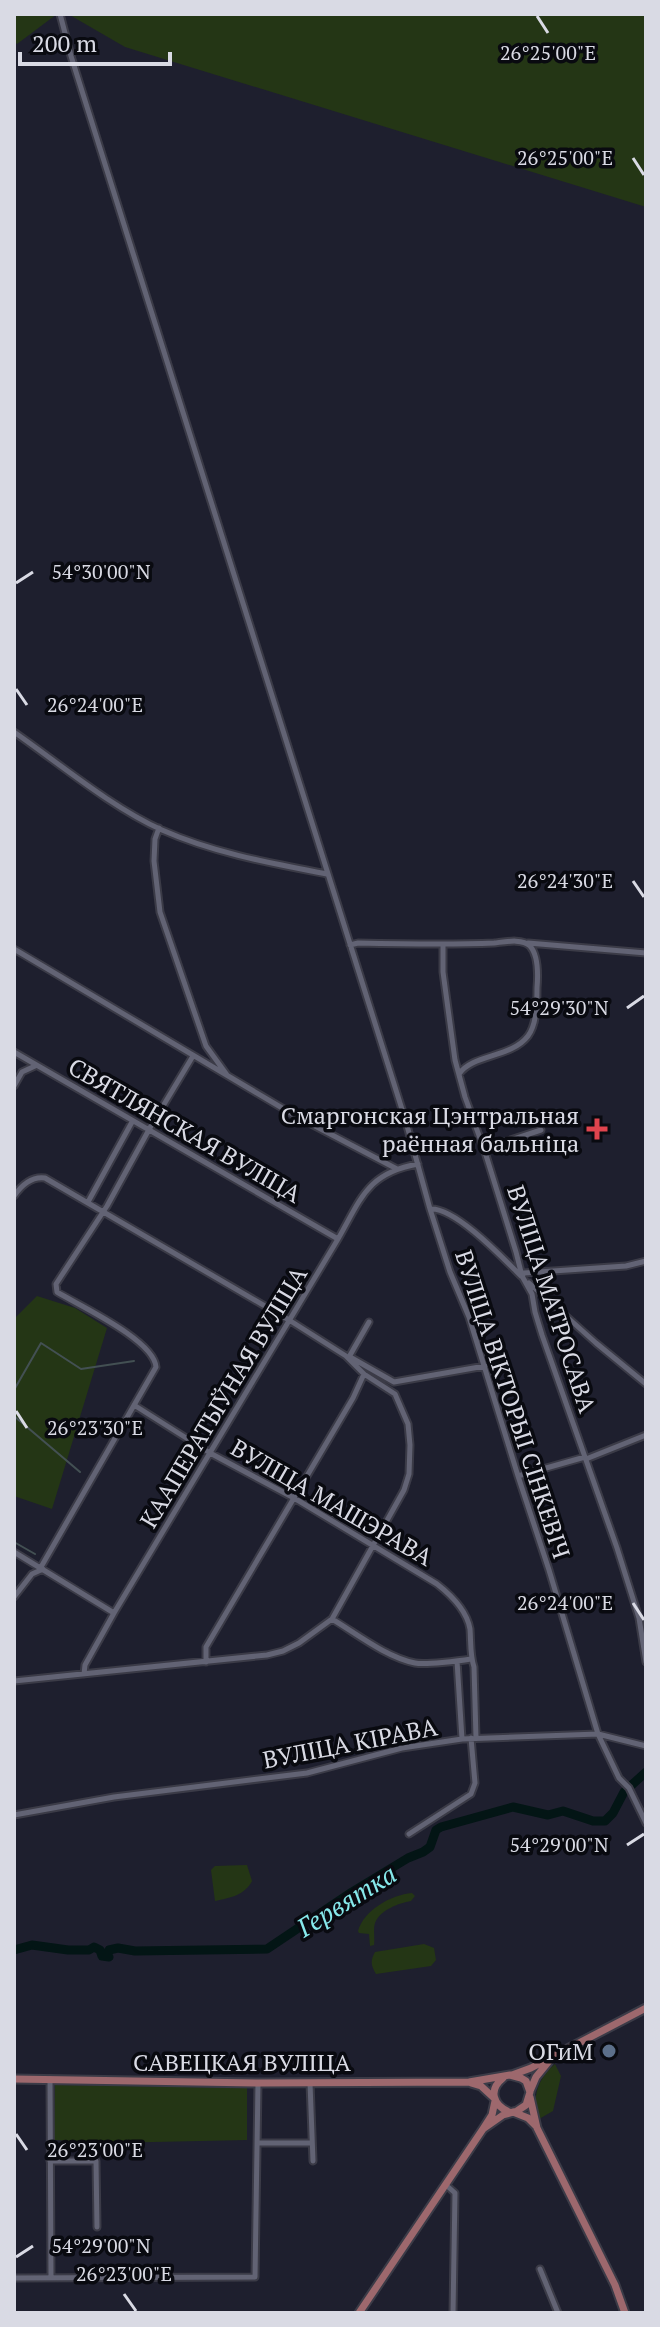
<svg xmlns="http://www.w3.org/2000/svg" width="660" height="2327" viewBox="0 0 660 2327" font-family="'PT Serif',serif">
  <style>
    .green { fill: #243615 }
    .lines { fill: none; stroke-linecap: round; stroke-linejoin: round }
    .stream { stroke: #435053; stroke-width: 2 }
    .river { stroke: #031515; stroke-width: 9 }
    .minor-casing { stroke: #3b3b47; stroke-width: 9 }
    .major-casing { stroke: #3b3b47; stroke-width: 11 }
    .minor { stroke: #626374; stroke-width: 5 }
    .major { stroke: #9d686d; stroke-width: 7 }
    .ticks { fill: none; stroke: #d9dae4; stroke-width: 3 }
    .health-dot { fill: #e0444e; stroke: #090a10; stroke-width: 3 }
    .service-dot { fill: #5c6f8a; stroke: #090a10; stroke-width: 3 }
    .labels { text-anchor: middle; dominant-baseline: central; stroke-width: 7; stroke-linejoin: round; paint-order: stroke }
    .poi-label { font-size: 24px; fill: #d9dae4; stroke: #090a10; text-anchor: end }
    .street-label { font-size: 24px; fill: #d9dae4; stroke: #090a10 }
    .water-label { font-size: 26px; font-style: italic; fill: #86e9eb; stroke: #090a10 }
    .ticks-label { font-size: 20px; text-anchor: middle; fill: #d9dae4; stroke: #090a10; stroke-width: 7; stroke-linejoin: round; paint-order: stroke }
  </style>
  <rect width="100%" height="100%" fill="#1e1f2e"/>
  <path class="green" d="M14,14H57L17,44L14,41Z
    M68,14H646V207L125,47Z
    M37,1296L75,1308L107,1328L52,1509L14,1496V1319Z
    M247,1865L252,1881C245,1895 230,1898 215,1901L211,1870L215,1866Z
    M412,1893L415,1896L411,1901C399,1903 380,1910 375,1923C373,1929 375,1939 374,1945L370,1946L369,1934L359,1933L358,1931C364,1910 391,1895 412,1893Z
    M424,1944L434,1948L436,1960L431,1966L376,1974C371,1966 370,1961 375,1952Z
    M555,2064L561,2076L553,2111L539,2119C531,2096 538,2079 555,2064Z
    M55,2085L247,2088V2140L107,2143L54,2140Z"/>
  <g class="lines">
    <path class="stream" d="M14,1390L41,1343L81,1369L134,1361
      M14,1416L80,1472
      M14,1542L35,1554"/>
    <path class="river" d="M14,1950L32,1945L68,1950H89L94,1947L100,1950L102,1956L109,1957L107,1954L109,1950L118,1948L135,1951L267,1949L352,1892L408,1858L423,1852L430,1847L436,1830L441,1827L513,1807L548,1815L563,1811L593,1821H605L613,1813L624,1792L646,1772"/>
    <defs>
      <path id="minor" d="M60,14L71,56L406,1122L430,1209L450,1272L469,1317L518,1476L549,1570L598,1734L619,1778L629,1788L646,1823
        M14,732C60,764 111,807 162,830C214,853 270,863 327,874
        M159,828L155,839L154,861L160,912L206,1046L227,1075
        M528,943L646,953
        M443,944V972L455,1060L465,1097L485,1152L516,1252L522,1276L532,1294L535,1312L542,1335L617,1548L639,1618L646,1662
        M350,945L358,943C403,944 448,945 494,943C504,942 522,938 530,946C539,956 538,976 537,988C537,1002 537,1024 528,1036C511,1058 473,1054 459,1074
        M14,949L294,1115L397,1169
        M14,1052L338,1239
        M14,1086L22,1072L35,1066
        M485,1152L495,1145L541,1130
        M14,1196C21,1186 31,1176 45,1178L289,1320L346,1356L364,1374L395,1394L408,1424L410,1445L409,1474L404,1490L332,1619L299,1643L283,1651L267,1655L14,1681
        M88,1202L132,1122
        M430,1209C455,1207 503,1258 521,1276
        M522,1276L524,1273L626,1266L646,1261
        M529,1283L596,1343L646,1384
        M349,1357L369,1322
        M350,1357L394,1382L485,1366
        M134,1405L210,1453L294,1498L437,1584C451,1595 467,1611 470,1629C471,1643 470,1655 474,1667L476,1738
        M586,1459L646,1435
        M518,1476L585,1457
        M14,1552L114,1613
        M41,1567L156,1367C154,1340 80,1306 57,1292L56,1284L107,1206L151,1126L193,1056
        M14,1597L32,1574L43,1569
        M332,1619C357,1634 386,1657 415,1663C425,1665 459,1661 471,1659
        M457,1661L462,1739
        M206,1662V1647L353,1398L364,1374
        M84,1674L85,1665L114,1613L338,1239C361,1199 367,1173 418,1164
        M14,1815L114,1797L307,1773L402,1748L462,1739L598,1734L646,1746
        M409,1834L471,1794L475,1783L471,1738
        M50,2079L51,2277
        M310,2083L313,2161
        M257,2143H312
        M50,2161H96L97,2227
        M446,2185L455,2193L453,2313
        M540,2269L558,2313
        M14,2278L255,2277L258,2083"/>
      <path id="major" d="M512,2075L531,2068L646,2008
        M503,2078C488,2090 493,2105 509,2112
        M14,2079L258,2083L469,2082L510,2075L521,2078L526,2081L530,2092L526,2105L517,2111L503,2115L483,2129
        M471,2083L481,2086L494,2098
        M530,2091L536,2077L549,2061
        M530,2097L537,2128L615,2285L625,2313
        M513,2112L528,2118L536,2126
        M359,2313L483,2129L492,2115L495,2101"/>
    </defs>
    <use href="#minor" class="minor-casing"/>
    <use href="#major" class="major-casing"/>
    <use href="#minor" class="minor"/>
    <use href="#major" class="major"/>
  </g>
  <path class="ticks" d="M537,16L548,33M633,158L644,175M16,583L33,572M16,689L27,705M633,881L644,897M627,1008L644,996M16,1411L27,1428M633,1603L644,1620M627,1845L644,1834M16,2134L27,2150M16,2257L33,2246M124,2294L136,2311"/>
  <path class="health-dot" d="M593 1117h8v8h8v8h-8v8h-8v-8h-8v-8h8z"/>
  <circle class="service-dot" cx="609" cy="2051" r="8"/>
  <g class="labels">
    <g class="poi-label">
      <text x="579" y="1115">Смаргонская Цэнтральная<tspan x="579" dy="28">раённая бальніца</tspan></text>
      <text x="593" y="2051">ОГиМ</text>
    </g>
    <g class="street-label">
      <text transform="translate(185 1130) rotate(30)">СВЯТЛЯНСКАЯ ВУЛІЦА</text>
      <text transform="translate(552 1299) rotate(72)">ВУЛІЦА МАТРОСАВА</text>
      <text transform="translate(223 1397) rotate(-59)">КААПЕРАТЫЎНАЯ ВУЛІЦА</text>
      <text transform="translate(513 1404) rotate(72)">ВУЛІЦА ВІКТОРЫІ СІНКЕВІЧ</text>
      <text transform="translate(332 1502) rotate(30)">ВУЛІЦА МАШЭРАВА</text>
      <text transform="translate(350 1743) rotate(-11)">ВУЛІЦА КІРАВА</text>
      <text x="242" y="2062">САВЕЦКАЯ ВУЛІЦА</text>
    </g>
    <g class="water-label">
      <text transform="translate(346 1900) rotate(-32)">Гервятка</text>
    </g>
  </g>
  <g class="ticks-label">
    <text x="548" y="60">26°25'00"E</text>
    <text x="565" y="165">26°25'00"E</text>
    <text x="101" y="579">54°30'00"N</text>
    <text x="95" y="712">26°24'00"E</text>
    <text x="565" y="888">26°24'30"E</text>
    <text x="559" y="1015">54°29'30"N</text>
    <text x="95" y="1435">26°23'30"E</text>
    <text x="565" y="1610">26°24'00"E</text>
    <text x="559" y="1852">54°29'00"N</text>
    <text x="95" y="2157">26°23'00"E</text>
    <text x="101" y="2253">54°29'00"N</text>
    <text x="124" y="2281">26°23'00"E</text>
  </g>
  <rect width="660" height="2327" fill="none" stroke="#d9dae4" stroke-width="32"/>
  <path d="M20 52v12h150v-12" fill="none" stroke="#d9dae4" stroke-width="4"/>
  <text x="32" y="52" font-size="24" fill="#d9dae4" stroke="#090a10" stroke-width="6" paint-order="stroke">200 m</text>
</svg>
